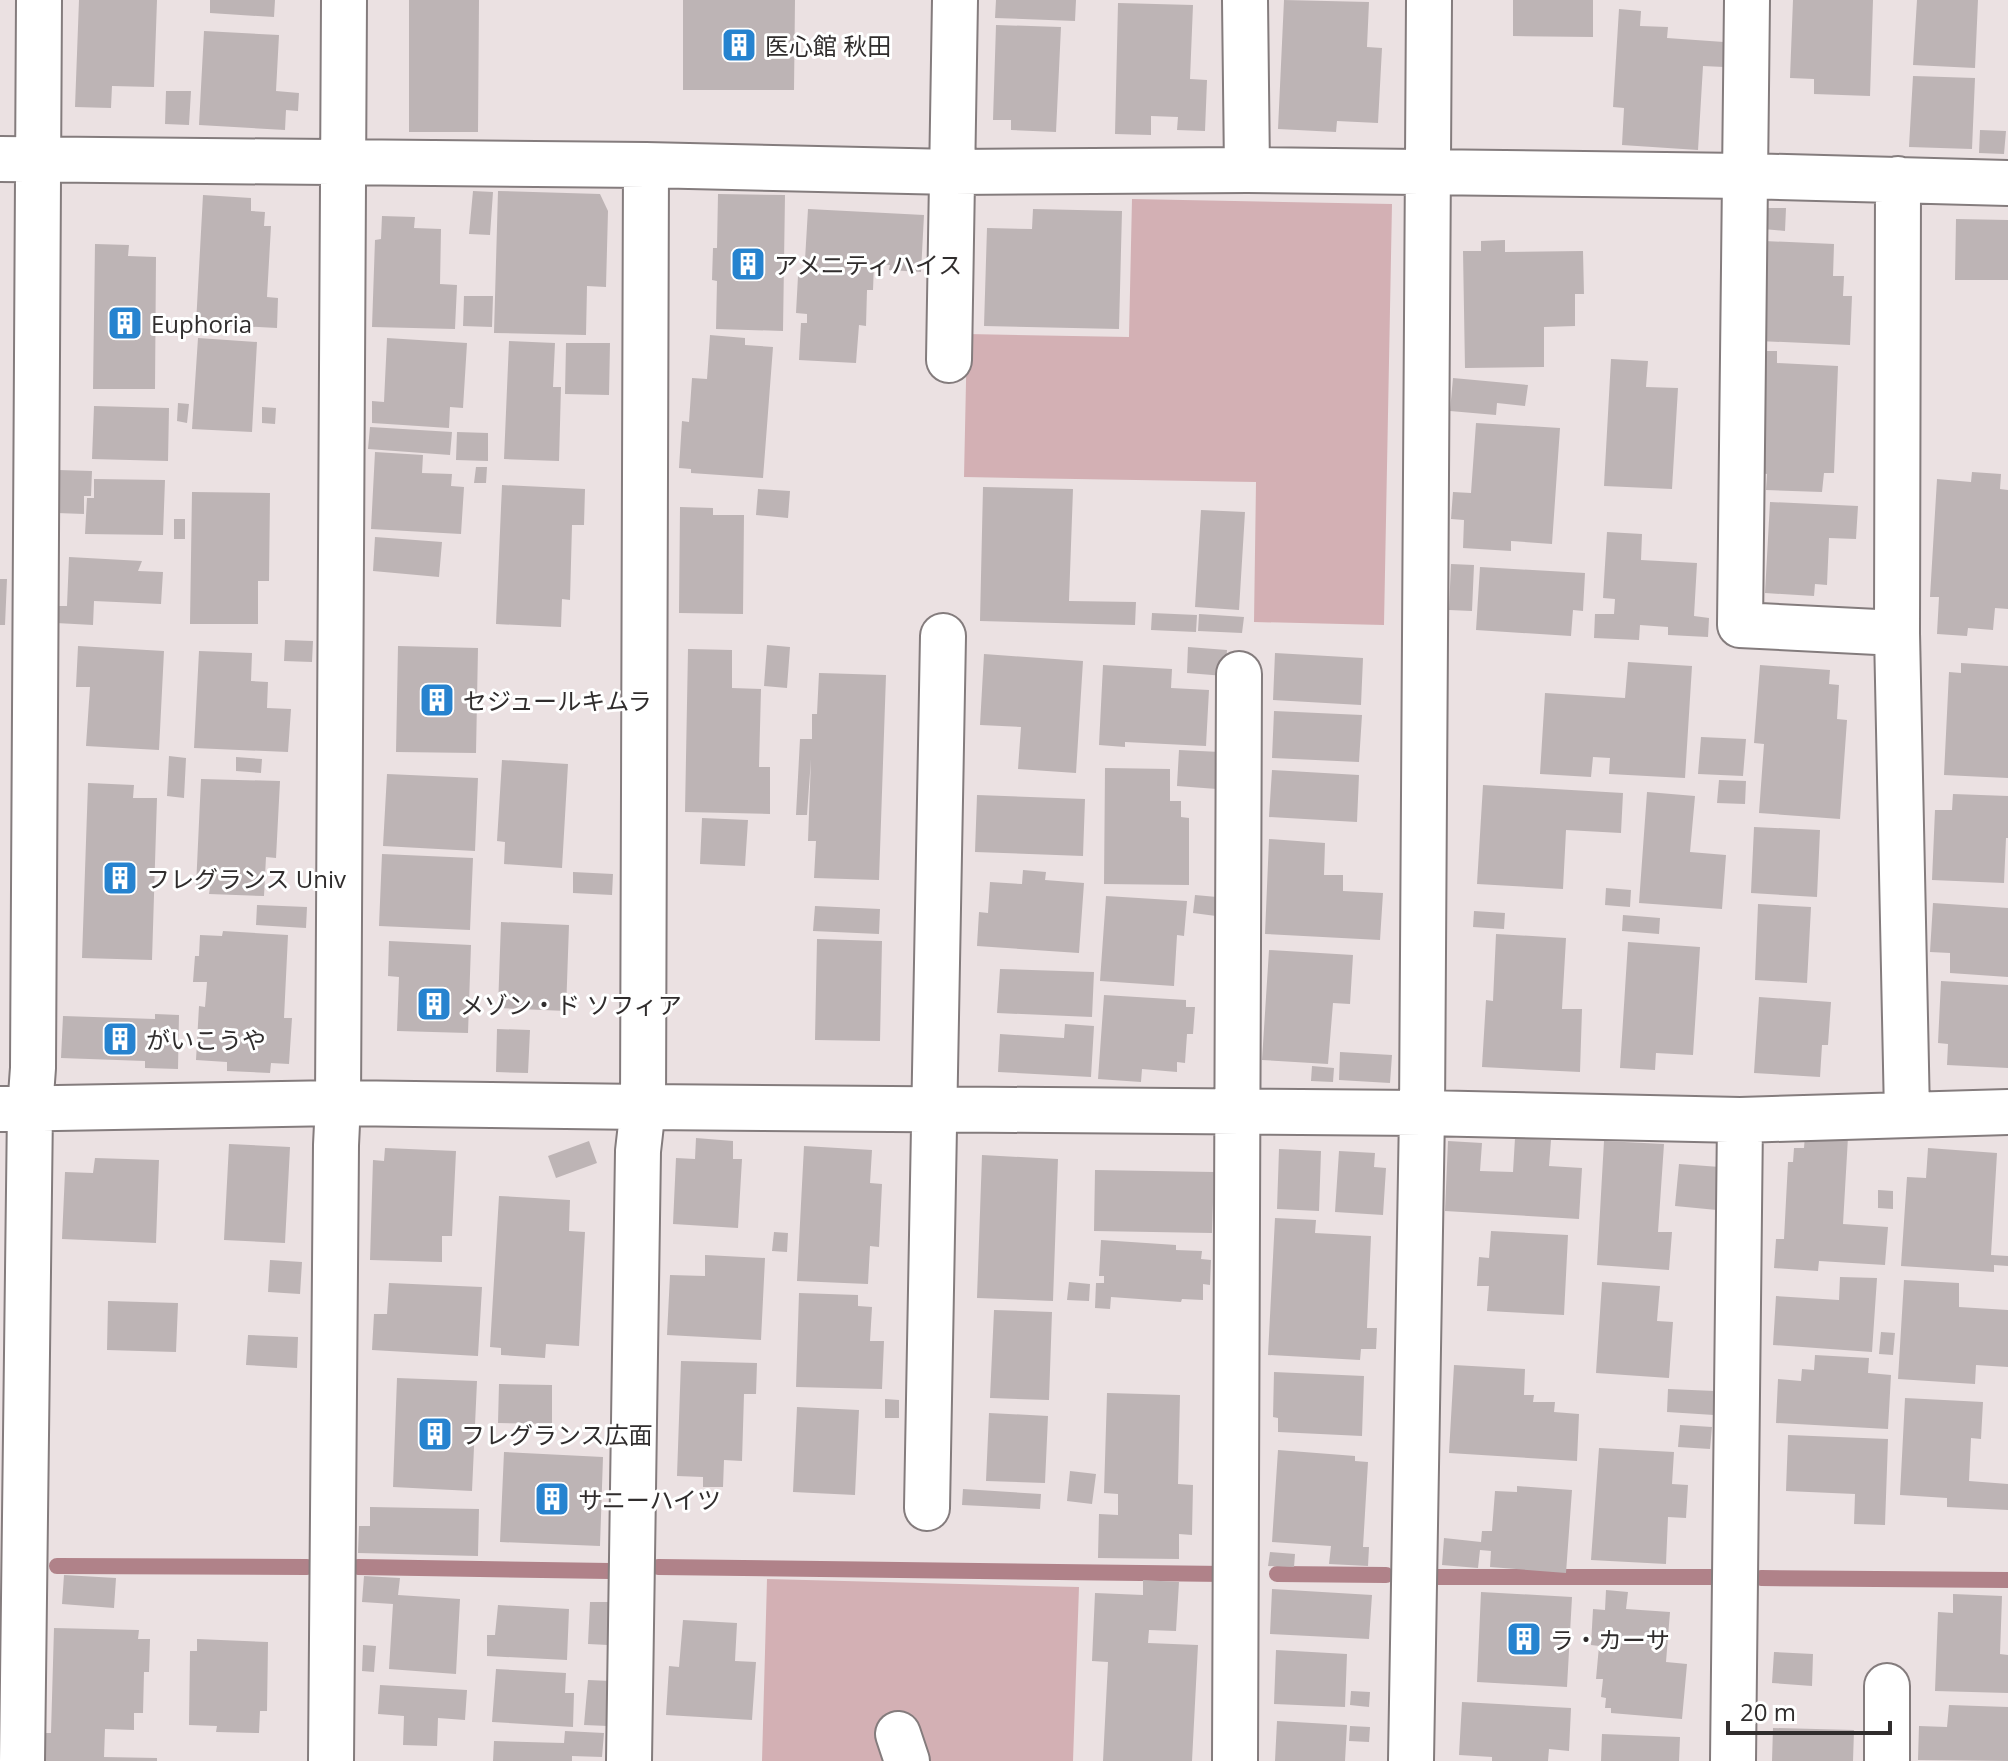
<svg xmlns="http://www.w3.org/2000/svg" width="2008" height="1761" viewBox="0 0 2008 1761" font-family="'Open Sans','Noto Sans JP',sans-serif">
  <style>
    .green { fill: #d3b0b4 }
    .lines { fill: none; stroke-linecap: round; stroke-linejoin: round }
    .stream { stroke: #b08289; stroke-width: 16 }
    .building { fill: #bdb4b5 }
    .minor-casing { stroke: #847c7d; stroke-width: 48 }
    .minor { stroke: #fff; stroke-width: 44 }
    .labels { text-anchor: middle; dominant-baseline: central; stroke-width: 6; stroke-linejoin: round; paint-order: stroke }
    .poi-label { font-size: 24px; fill: #302d2d; stroke: #fff; text-anchor: start }
  </style>
  <rect width="100%" height="100%" fill="#ebe1e2"/>
  <path class="green" d="M1132,199L1392,204L1384,625L1254,622L1256,482L964,477L967,334L1129,337Z
    M767,1579L1079,1587L1073,1761H762Z"/>
  <g class="lines">
    <path class="stream" d="M57,1566L307,1567
      M358,1567L610,1571
      M658,1567L1225,1574
      M1277,1574L1386,1575
      M1435,1577H1715
      M1761,1578L2008,1580"/>
  </g>
  <path class="building" d="M79,0H157L154,87L112,86L111,108L75,107Z
    M210,0H275L274,17L210,13Z
    M409,0H479L478,132H409Z
    M683,0H795L794,90H683Z
    M996,0H1076L1075,21L995,18Z
    M1284,0L1369,2L1367,47L1382,48L1378,123L1337,121L1336,132L1278,129Z
    M1513,0H1593V37L1513,36Z
    M1793,0H1873L1870,96L1814,94V79L1790,78Z
    M1917,0H1978L1975,68L1913,65Z
    M1118,3L1193,5L1190,79L1207,80L1205,131L1177,130L1178,117L1151,116V135L1115,134Z
    M1619,9L1641,11L1640,26L1668,27L1667,38L1724,42V67L1703,66L1698,150L1622,145L1624,108L1613,107Z
    M996,25L1061,27L1056,132L1011,130V120H993Z
    M204,31L279,35L276,91L299,93L298,111L286,110L285,130L199,125Z
    M1913,76L1975,78L1972,149L1909,147Z
    M166,91H191L189,125L165,124Z
    M1980,130L2006,131L2004,154L1979,153Z
    M473,191L493,192L490,235L469,234Z
    M498,191L600,194L608,211L606,287L587,286L586,335L494,333Z
    M718,194L785,195L783,331L716,329L717,281L712,280L713,248H717Z
    M203,195L251,198V211L265,212L264,226H271L267,297L278,298L277,328L196,324Z
    M1764,208H1786L1785,231L1763,229Z
    M808,209L924,215L921,272L889,270L890,265L874,264L873,290H867L866,326L859,325L856,363L799,360L801,323H807V314L796,313L798,276L804,277Z
    M1033,209L1122,211L1119,329L984,326L987,228L1032,229Z
    M382,216L415,217L414,228L441,229L440,284L457,285L455,329L372,327L375,240L381,239Z
    M1956,219L2008,220V280H1955Z
    M1505,240V252L1583,251L1584,294H1575V326L1544,327V367L1465,368L1463,251H1481V241Z
    M1764,241L1834,244L1833,276H1844L1843,296H1852L1850,345L1759,341Z
    M95,244L129,245L128,256L156,257L155,389H93Z
    M464,296H493L492,327L463,326Z
    M710,335L745,338V345L773,347L763,478L691,473V469L679,468L682,421L689,422L692,378L707,379Z
    M198,338L257,342L252,432L192,429Z
    M387,338L467,343L463,408L450,407L449,428L372,423V401L384,402Z
    M509,341L555,343L553,387H561L559,461L504,459Z
    M566,343H610L609,395L565,394Z
    M1767,351H1777V363L1838,366L1834,473H1824L1822,492L1766,490L1767,474L1761,473Z
    M1611,359L1648,361L1646,387L1678,388L1672,489L1604,486Z
    M1453,378L1528,385L1525,406L1497,403L1496,415L1450,411Z
    M178,403L189,404L187,423L177,421Z
    M94,406L169,408L168,461L92,459Z
    M262,407L276,408L275,424L262,423Z
    M1476,423L1560,428L1552,544L1511,541V551L1463,548L1464,520L1451,519L1453,492L1471,493Z
    M370,427L452,432L450,455L368,449Z
    M457,432L488,433V461L456,460Z
    M375,452L423,455L422,473L452,474L451,486L464,487L461,534L371,529Z
    M476,467H487L486,483H474Z
    M58,470L92,471L91,496H84V514L57,513Z
    M1972,472L2001,474L2000,489L2008,490V609L1995,608L1993,630L1968,628L1967,636L1937,634L1939,597H1930L1937,479L1971,482Z
    M94,479L165,480L163,535L85,534L87,498H94Z
    M502,485L585,489L584,525H572L570,600L562,599L561,627L496,624Z
    M983,487L1073,489L1069,601L1136,602L1135,625L980,621Z
    M758,489L790,491L788,518L756,515Z
    M192,492L270,493L269,581H258V624H190Z
    M1770,502L1858,506L1856,539L1829,538L1827,585L1815,584L1814,596L1765,593Z
    M680,507L713,508V515H744L743,614L679,613Z
    M1201,510L1245,512L1239,610L1195,607Z
    M174,519H185V539H174Z
    M1607,532L1642,534L1641,560L1697,563L1694,616L1709,618L1708,637L1668,635V627L1640,625L1639,640L1594,638L1595,614H1614L1615,599L1603,598Z
    M375,537L442,542L439,577L373,571Z
    M69,557L142,561L138,571L163,572L161,604L94,601L93,625L56,623V606H67Z
    M1451,564L1474,565L1472,611L1449,610Z
    M1480,567L1585,573L1583,611L1573,610L1571,636L1476,630Z
    M0,579H7L5,625H0Z
    M1152,613L1197,615L1196,632L1151,630Z
    M1199,614L1244,617L1242,633L1198,631Z
    M285,640L313,641L312,662L284,661Z
    M767,645L790,647L787,688L764,686Z
    M78,646L164,651L159,750L86,746L90,687H76Z
    M398,646L478,648L476,753L396,752Z
    M1188,647L1227,650L1225,676L1187,673Z
    M688,649L732,650V688L761,689L759,767H770V814L685,812Z
    M199,651L252,653L251,681L268,682L267,708L291,709L288,752L194,748Z
    M1275,653L1363,658L1361,705L1273,700Z
    M984,654L1083,661L1076,773L1018,769L1021,727L980,725Z
    M1628,662L1692,666L1685,778L1609,774L1610,758L1593,757L1591,777L1540,774L1545,693L1625,698Z
    M1961,663L2008,666V778L1944,775L1949,672L1961,673Z
    M1103,665L1172,669L1171,688L1209,690L1206,746L1125,742V747L1099,745Z
    M1760,665L1830,670L1829,684L1839,685L1837,719L1847,720L1840,819L1759,813L1764,744L1754,743Z
    M819,673L886,675L879,880L814,878L816,841H808L811,759L807,815H796L800,739H812V714H817Z
    M1274,711L1362,715L1359,762L1272,758Z
    M1701,737L1746,739L1743,776L1698,774Z
    M1179,750L1220,752L1217,789L1177,786Z
    M169,756L186,758L184,798L167,796Z
    M236,757L262,759L261,773L236,771Z
    M502,760L568,764L562,868L504,864L505,842L497,841Z
    M1105,768L1170,769V801H1181V817L1189,818V885L1104,884Z
    M1272,770L1359,775L1357,822L1269,817Z
    M387,774L478,778L475,851L383,846Z
    M201,779L280,781L276,858L266,857L264,896L209,894L210,887H196Z
    M1719,780L1746,781L1745,804L1717,803Z
    M88,783L134,785L133,798H157L152,960L82,958Z
    M1483,785L1623,793L1621,833L1566,830L1563,889L1477,884Z
    M1647,792L1695,796L1690,852L1726,855L1722,909L1639,903Z
    M1953,794L2008,796V838H2006L2004,883L1932,880L1935,810H1952Z
    M977,795L1085,799L1083,856L975,852Z
    M702,818L748,820L745,866L700,864Z
    M1754,827L1820,830L1817,897L1751,893Z
    M1269,839L1325,843L1324,875H1343V891L1383,893L1380,940L1265,934Z
    M382,854L473,858L470,930L379,926Z
    M1023,870L1046,872L1045,880L1084,883L1079,953L977,946L979,912L988,913L990,882L1022,884Z
    M573,872L613,874L612,895L573,893Z
    M1606,888L1631,890L1630,907L1605,905Z
    M1195,895L1217,897L1216,916L1193,913Z
    M1106,896L1187,901L1184,936L1177,935L1174,986L1100,981Z
    M1933,903L2008,908V977L1950,973V953L1930,952Z
    M1758,904L1811,907L1807,983L1755,980Z
    M257,905L307,907L306,928L256,925Z
    M815,906L880,909L879,934L813,931Z
    M1474,911L1505,913L1504,929L1473,927Z
    M1623,915L1660,918L1659,934L1622,931Z
    M501,922L569,925L566,1011L498,1008Z
    M223,931L288,935L284,1018H292L289,1064L271,1063L270,1073L227,1071V1062L196,1060L199,1006L205,1007L207,982H193L195,956H199L200,935L222,936Z
    M1496,934L1566,938L1562,1009H1582L1580,1072L1482,1067L1486,1000L1493,1001Z
    M817,939L882,941L880,1041L815,1040Z
    M389,941L471,945L468,1033L397,1031L399,977L388,976Z
    M1628,942L1700,947L1693,1055L1656,1053L1655,1070L1620,1068Z
    M1269,950L1353,955L1350,1004L1333,1003L1328,1064L1262,1060Z
    M1000,969L1094,972L1092,1017L997,1013Z
    M1941,981L2008,985V1068L1947,1065L1948,1044L1938,1043Z
    M1104,995L1186,1000V1007H1195L1193,1034H1187L1185,1063L1177,1062V1072L1142,1069L1141,1082L1098,1079Z
    M1759,997L1831,1002L1828,1045H1822L1820,1077L1754,1073Z
    M155,1014L179,1015L178,1069L145,1068V1061L61,1058L63,1016L155,1019Z
    M1065,1024L1094,1026L1091,1077L998,1072L1000,1034L1064,1038Z
    M497,1029L530,1030L528,1073L496,1072Z
    M1340,1052L1392,1055L1390,1083L1339,1080Z
    M1312,1066L1334,1068L1333,1082L1311,1081Z
    M1805,1135L1848,1137L1843,1224L1888,1227L1885,1265L1819,1261L1818,1271L1774,1268L1776,1239H1784L1788,1162H1793L1794,1148H1804Z
    M696,1138L733,1141V1159H742L738,1228L673,1224L676,1158L695,1159Z
    M1515,1138L1551,1140L1549,1166L1582,1168L1579,1219L1445,1211L1448,1141L1482,1143L1480,1171L1513,1172Z
    M589,1141L597,1163L556,1178L548,1156Z
    M1604,1141L1664,1144L1658,1232H1672L1669,1270L1597,1265Z
    M229,1144L290,1147L285,1243L224,1240Z
    M804,1146L872,1150L870,1183L882,1184L879,1247L870,1246L868,1284L797,1281Z
    M385,1148L456,1151L452,1236H442V1262L370,1260L373,1160L384,1161Z
    M1928,1148L1997,1153L1991,1255L2008,1256V1266L1994,1265V1272L1901,1266L1907,1177L1926,1178Z
    M1279,1149L1321,1151L1319,1211L1277,1209Z
    M1339,1151L1375,1153L1374,1167L1386,1168L1383,1215L1335,1212Z
    M982,1155L1058,1159L1053,1301L977,1298Z
    M95,1158L159,1160L156,1243L62,1239L65,1172L93,1173Z
    M1679,1164L1720,1167L1717,1210L1675,1206Z
    M1095,1170L1214,1172L1212,1233L1094,1231Z
    M1878,1190L1893,1191V1209L1878,1208Z
    M499,1196L570,1200L569,1231L585,1232L579,1346L546,1344L545,1358L501,1355V1348L490,1347Z
    M1275,1218L1316,1220L1315,1233L1371,1236L1367,1328H1377L1376,1349H1361L1360,1360L1268,1355Z
    M1491,1231L1568,1235L1564,1315L1487,1311L1489,1286H1477L1479,1257L1489,1258Z
    M774,1232L788,1233L787,1252L772,1251Z
    M1101,1240L1176,1245V1250L1202,1251L1201,1259L1211,1260L1210,1285L1203,1284V1300L1182,1299L1181,1302L1111,1297L1110,1309L1095,1308L1096,1283H1104V1276H1099Z
    M705,1255L765,1258L761,1340L667,1335L670,1275L705,1276Z
    M270,1260L302,1262L300,1294L268,1292Z
    M1840,1277L1877,1278L1872,1352L1773,1345L1776,1296L1839,1300Z
    M1904,1280L1959,1283V1307L2008,1310V1367L1976,1365L1975,1384L1898,1379Z
    M1069,1282L1090,1284L1089,1301L1067,1300Z
    M1602,1282L1660,1286L1657,1321L1673,1322L1669,1378L1596,1373Z
    M389,1283L482,1287L478,1356L372,1350L374,1314H387Z
    M799,1293L858,1295V1306L872,1307L870,1341H884L882,1389L796,1387Z
    M108,1301L178,1303L176,1352L107,1350Z
    M994,1310L1052,1312L1049,1400L990,1398Z
    M1881,1332L1895,1333L1893,1355L1879,1354Z
    M248,1335L298,1337L297,1368L246,1365Z
    M1815,1355L1869,1358L1868,1373L1891,1375L1888,1429L1776,1423L1778,1379L1801,1381L1802,1369L1814,1370Z
    M681,1361L757,1363L756,1394H744L742,1461L724,1460L723,1487H703V1477L677,1476Z
    M1454,1365L1525,1369L1524,1395H1534L1533,1402H1555L1554,1412L1579,1414L1577,1461L1449,1453Z
    M1274,1372L1364,1376L1362,1436L1278,1432V1418L1273,1417Z
    M397,1378L477,1381L472,1491L393,1487Z
    M499,1384L552,1385V1424L498,1423Z
    M1668,1389L1715,1391L1714,1415L1667,1412Z
    M1107,1393L1180,1395L1178,1484L1193,1485L1192,1535L1179,1534V1559L1098,1558L1099,1514L1118,1515V1494L1104,1493Z
    M1905,1398L1983,1402L1981,1439L1971,1438L1969,1481L2008,1484V1510L1947,1507V1498L1900,1495Z
    M885,1399L899,1400V1418H885Z
    M797,1407L859,1410L855,1495L793,1492Z
    M989,1413L1048,1416L1045,1483L986,1481Z
    M1680,1425L1712,1427L1710,1449L1678,1447Z
    M1788,1435L1888,1439L1885,1525L1854,1524L1855,1494L1786,1491Z
    M1599,1448L1674,1452L1672,1484L1688,1485L1686,1518L1668,1517L1666,1564L1591,1560Z
    M1278,1450L1355,1456V1461L1368,1462L1363,1547H1369L1368,1566L1329,1564L1331,1546L1272,1542Z
    M504,1452L603,1457L600,1546L500,1542Z
    M1070,1471L1096,1474L1092,1504L1067,1501Z
    M1517,1486L1572,1490L1566,1573L1490,1567L1491,1551L1480,1550L1478,1568L1442,1565L1444,1538L1481,1542L1482,1531H1492L1495,1491L1517,1492Z
    M963,1489L1041,1494L1040,1509L962,1505Z
    M370,1507L479,1509L478,1556L358,1553L359,1526H370Z
    M1270,1552L1295,1554L1294,1567L1268,1566Z
    M64,1575L116,1578L114,1608L62,1604Z
    M364,1576L400,1578L398,1595L460,1599L456,1674L389,1669L393,1604L362,1602Z
    M1143,1580L1179,1582L1176,1631L1149,1630L1148,1643L1198,1645L1192,1761H1103L1108,1662L1092,1661L1095,1593L1143,1595Z
    M1272,1589L1372,1595L1369,1639L1270,1634Z
    M1606,1590L1628,1592L1626,1609L1670,1612L1666,1662L1687,1664L1682,1719L1611,1713V1708H1605L1606,1698L1601,1697L1603,1679H1596L1599,1646L1591,1645L1593,1609L1605,1610Z
    M1481,1592L1572,1597L1567,1687L1477,1682Z
    M1953,1594L2002,1596L2000,1654L2008,1655V1693L1935,1691L1938,1612L1953,1613Z
    M590,1602H609L608,1645L588,1644Z
    M498,1605L569,1609L567,1660L487,1656V1635H495Z
    M683,1620L737,1623L735,1661L756,1662L752,1720L666,1715L669,1666L679,1667Z
    M54,1628L139,1630L138,1639H150L149,1672H144L143,1713H134V1730L105,1729L104,1757L157,1758V1761H43L44,1733H51Z
    M197,1639L268,1642L267,1711H260L259,1733L216,1732L217,1726L189,1725L190,1651H197Z
    M363,1645L376,1646L374,1672L362,1671Z
    M1276,1650L1347,1654L1345,1707L1274,1704Z
    M1774,1652L1813,1654L1812,1686L1772,1683Z
    M496,1669L566,1673L565,1693H574L573,1727L492,1722Z
    M588,1680L611,1681L608,1726L584,1725Z
    M380,1685L467,1690L465,1720L438,1718L437,1746L403,1745L404,1716L378,1714Z
    M1351,1691L1370,1692L1369,1707L1350,1705Z
    M1462,1702L1571,1708L1569,1751L1549,1749L1548,1761H1492V1757L1459,1755Z
    M1949,1705L2008,1707V1761L1918,1760L1919,1726L1947,1727Z
    M1277,1721L1347,1725L1345,1761H1275Z
    M1350,1726L1370,1727L1369,1742L1349,1741Z
    M1773,1728L1854,1730L1853,1761H1772Z
    M565,1731L604,1733L602,1757L572,1756V1761H493L494,1741L564,1743Z
    M1602,1734L1680,1737L1679,1761H1601Z"/>
  <g class="lines">
    <defs>
      <path id="minor" d="M1245,0L1247,170
        M1747,0L1740,625L1897,633
        M0,159L646,165L953,172L1247,170L1745,176L2008,183
        M1898,179L1897,633L1907,1114
        M949,360L955,0
        M0,1109L338,1103L643,1107L1422,1113L1740,1120L2008,1112
        M927,1508L943,636
        M898,1734L907,1761
        M22,1761L30,1109L33,1068L39,0
        M331,1761L336,1145L338,1103L344,0
        M629,1761L638,1151L643,1107L646,165
        M1235,1761L1239,674
        M1411,1761L1422,1113L1429,0
        M1733,1761L1740,1120
        M1887,1761V1686"/>
    </defs>
    <use href="#minor" class="minor-casing"/>
    <use href="#minor" class="minor"/>
  </g>
  <defs>
    <symbol id="building-square" viewBox="-11 -11 22 22"><rect x="-9" y="-9" width="18" height="18" rx="4" fill="#2683cf" stroke="#fff"/><path d="M-4-6H4V6H1V3H-1V6H-4ZM-2.5-4.3h1.7v1.8h-1.7ZM.8-4.3h1.7v1.8H.8ZM-2.5-1h1.7V.8h-1.7ZM.8-1h1.7V.8H.8Z" fill="#fff"/></symbol>
  </defs>
  <g fill-rule="evenodd">
    <use href="#building-square" x="719" y="25" width="40" height="40"/>
    <use href="#building-square" x="728" y="244" width="40" height="40"/>
    <use href="#building-square" x="105" y="303" width="40" height="40"/>
    <use href="#building-square" x="417" y="680" width="40" height="40"/>
    <use href="#building-square" x="100" y="858" width="40" height="40"/>
    <use href="#building-square" x="414" y="984" width="40" height="40"/>
    <use href="#building-square" x="100" y="1019" width="40" height="40"/>
    <use href="#building-square" x="415" y="1414" width="40" height="40"/>
    <use href="#building-square" x="532" y="1479" width="40" height="40"/>
    <use href="#building-square" x="1504" y="1619" width="40" height="40"/>
  </g>
  <g class="labels">
    <g class="poi-label">
      <text x="765" y="45">医心館 秋田</text>
      <text x="774" y="264">アメニティハイス</text>
      <text x="151" y="323">Euphoria</text>
      <text x="463" y="700">セジュールキムラ</text>
      <text x="146" y="878">フレグランス Univ</text>
      <text x="460" y="1004">メゾン・ド ソフィア</text>
      <text x="146" y="1039">がいこうや</text>
      <text x="461" y="1434">フレグランス広面</text>
      <text x="578" y="1499">サニーハイツ</text>
      <text x="1550" y="1639">ラ・カーサ</text>
    </g>
  </g>
  <path d="M1728 1721v12h162v-12" fill="none" stroke="#302d2d" stroke-width="4"/>
  <text x="1740" y="1721" font-size="24" fill="#302d2d" stroke="#ffffff" stroke-width="6" paint-order="stroke">20 m</text>
</svg>
